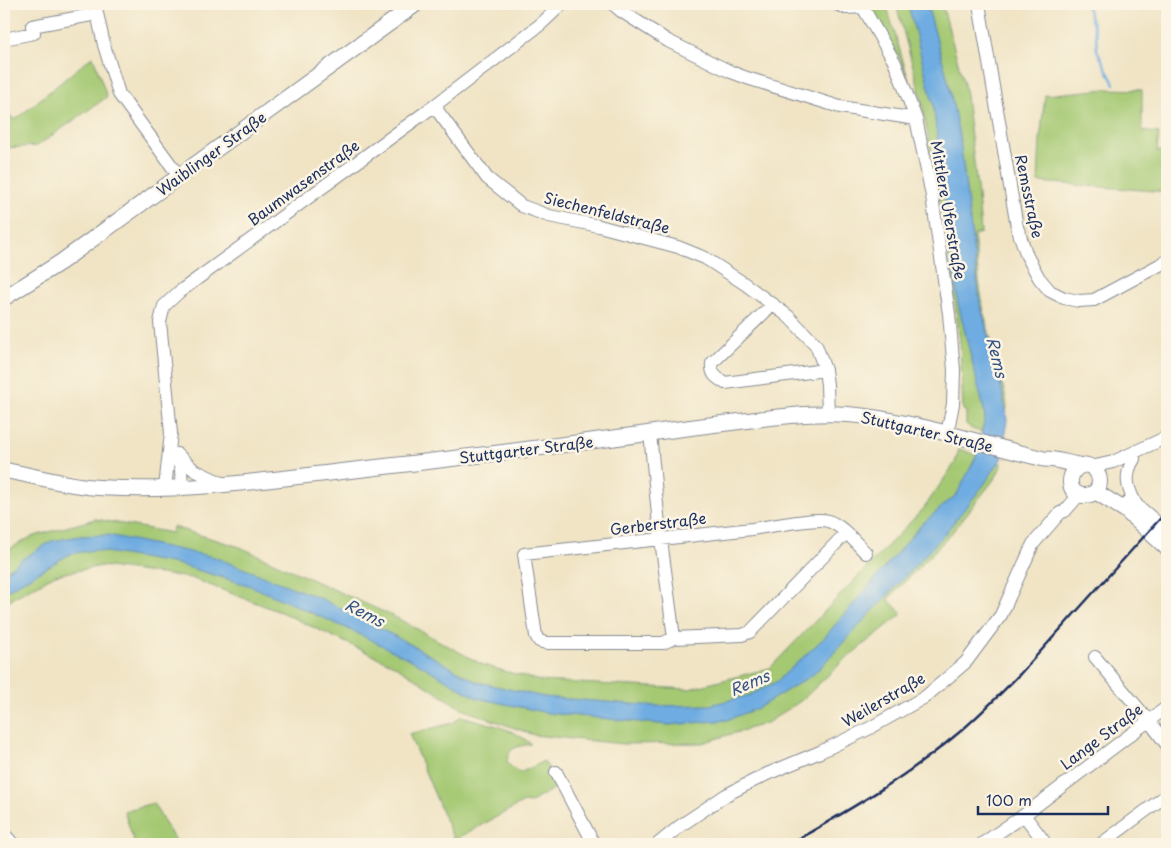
<svg xmlns="http://www.w3.org/2000/svg" width="1171" height="848" viewBox="0 0 1171 848" font-family="'Playpen Sans',sans-serif">
  <style>
    .green { fill: #a5c973; stroke: #607c68 }
    .water { fill: #6eace1; stroke: #446ea0 }
    .lines { fill: none; stroke-linecap: round; stroke-linejoin: round }
    .stream { stroke: #6eace1; stroke-width: 2.5 }
    .minor-casing { stroke: #868a92; stroke-width: 14 }
    .major-casing { stroke: #868a92; stroke-width: 17 }
    .minor { stroke: #fff; stroke-width: 12 }
    .major { stroke: #fff; stroke-width: 15 }
    .rail { stroke: #1b2f5e; stroke-width: 2.5 }
    .labels { text-anchor: middle; dominant-baseline: central; stroke-width: 5; stroke-linejoin: round; paint-order: stroke }
    .street-label { font-size: 15px; fill: #1b2f5e; stroke: #fcf5e5 }
    .water-label { font-size: 16px; font-style: italic; fill: #345485; stroke: #fcf5e5 }
  </style>
  <rect width="100%" height="100%" fill="#fcf5e5"/>
  <filter id="ink" filterUnits="userSpaceOnUse"><feTurbulence type="fractalNoise" baseFrequency=".02" numOctaves="2"/><feDisplacementMap in="SourceGraphic" scale="10" xChannelSelector="R" yChannelSelector="G"/><feConvolveMatrix kernelMatrix="1 2 1 2 8 2 1 2 1" color-interpolation-filters="sRGB"/></filter>
  <filter id="wash" filterUnits="userSpaceOnUse"><feTurbulence type="fractalNoise" baseFrequency=".0096" numOctaves="4" result="noise"/><feDisplacementMap in="SourceGraphic" scale="20" xChannelSelector="R" yChannelSelector="G"/><feGaussianBlur stdDeviation="1.12" result="paint"/><feColorMatrix in="noise" values="0 0 0 0 0 0 0 0 0 0 0 0 0 0 0 0 0 1.4 0 .05"/><feComposite in="paint" operator="in"/></filter>
  <g filter="url(#wash)">
    <rect width="100%" height="100%" fill="#f0e4c5"/>
    <path class="green" d="M868,4H886L909,81L898,55Z
      M896,4H942L965,88L978,195L981,233L974,235L979,281L984,313L1006,398L1007,408L1005,414L983,426L981,432L972,429L966,424V411L963,410L960,342L945,231L920,93Z
      M93,56L107,97L37,146L4,148V114L7,113L15,120Z
      M1107,89L1142,90V131L1159,133L1157,151L1167,152V192L1038,182L1040,140L1045,95Z
      M959,449L1002,464L996,477L950,535L888,599L902,614L844,660L802,700L767,723L702,743L623,744L534,735L462,709L396,666L283,613L191,578L101,566L55,575L4,603V552L31,537L95,519L172,533L173,527L240,547L397,618L483,665L540,681L689,689L770,668L924,508L955,463Z
      M461,716C485,723 512,727 531,744C517,747 509,746 507,762L510,766L520,773L544,761L558,786L530,803L524,802L454,840L409,734L453,723Z
      M153,803L177,844H135L124,811Z"/>
    <path class="water" d="M908,4H927L948,80L960,140L980,302L1003,395L1007,420L1002,458L983,486L942,537L814,674L758,708L727,720L669,725L548,713L477,698L421,665L355,632L251,586L177,564L94,550L70,554L4,592V573L22,559L52,541L80,536L108,535L214,557L322,599L408,643L477,682L544,697L656,706L710,705L750,695L776,682L824,638L921,525L957,494L976,457L985,418L984,410L958,304L933,104Z"/>
    <g class="lines">
      <path class="stream" d="M1086,4L1096,34L1097,50L1114,84"/>
    </g>
  </g>
  <g filter="url(#ink)">
    <g class="lines">
      <defs>
        <path id="minor" d="M95,4L104,45L119,94L179,176
          M613,4L621,11L668,41L731,72L747,78L840,107L916,119
          M836,4L846,8L863,7
          M861,4L895,63L916,119L926,166L932,196L949,314L954,370L953,404L947,434
          M979,4L1017,227L1027,256L1039,278L1050,291L1064,298L1079,301L1094,300L1167,261
          M4,39L34,33L32,26L97,14
          M434,106L487,178L522,206L549,216L599,226L678,247L705,258L745,284L788,316L816,345L825,370L827,385L828,414
          M773,304L712,363C711,375 716,377 725,383L825,370
          M650,433L659,525L674,638
          M177,454L194,470L226,485
          M177,455L181,470L182,488
          M1134,459C1122,477 1129,493 1139,509
          M1091,467L1113,462L1167,437
          M165,488L171,433L160,322L164,306L179,292L434,106L541,24L562,4
          M846,533L750,632L742,635L674,638L663,643H546L539,641L536,636L524,554C600,546 676,538 752,529C767,527 817,517 828,521C842,525 856,543 866,553
          M1095,657L1149,721L1167,745
          M556,772L594,844
          M1024,815L1046,844
          M4,834L13,844
          M658,844L680,826L726,795L767,774L820,752L870,728L925,697L966,662L1001,615L1033,544L1060,513L1065,511L1079,495
          M982,844L1024,815L1167,707
          M1101,844L1167,795"/>
        <path id="major" d="M4,298L61,262L416,4
          M4,470C38,477 73,487 108,488C191,492 273,479 355,470C452,459 548,447 644,434C677,429 710,425 743,421C775,417 807,413 838,414C867,415 894,421 922,427C963,437 1003,449 1044,459C1057,459 1067,463 1078,465C1081,466 1084,465 1086,465C1102,468 1105,492 1088,495C1069,499 1064,475 1080,466
          M1096,492L1125,510L1167,548
          M1129,503L1139,509L1167,533"/>
      </defs>
      <use href="#minor" class="minor-casing"/>
      <use href="#major" class="major-casing"/>
      <use href="#minor" class="minor"/>
      <use href="#major" class="major"/>
      <path class="rail" d="M790,844C847,811 905,778 956,735C979,716 999,695 1020,674L1167,511"/>
    </g>
  </g>
  <g class="labels">
    <g class="street-label">
      <text transform="translate(211 153) rotate(-36)">Waiblinger Straße</text>
      <text transform="translate(303 182) rotate(-36)">Baumwasenstraße</text>
      <text transform="translate(1030 196) rotate(78)">Remsstraße</text>
      <text transform="translate(949 210) rotate(80)">Mittlere Uferstraße</text>
      <text transform="translate(607 212) rotate(14)">Siechenfeldstraße</text>
      <text transform="translate(927 431) rotate(13)">Stuttgarter Straße</text>
      <text transform="translate(526 449) rotate(-7)">Stuttgarter Straße</text>
      <text transform="translate(658 523) rotate(-7)">Gerberstraße</text>
      <text transform="translate(883 699) rotate(-30)">Weilerstraße</text>
      <text transform="translate(1101 736) rotate(-37)">Lange Straße</text>
    </g>
    <g class="water-label">
      <text transform="translate(998 357) rotate(76)">Rems</text>
      <text transform="translate(365 612) rotate(27)">Rems</text>
      <text transform="translate(749 682) rotate(-23)">Rems</text>
    </g>
  </g>
  <rect width="1171" height="848" fill="none" stroke="#fcf5e5" stroke-width="20"/>
  <path d="M978 806v8h130v-8" fill="none" stroke="#1b2f5e" stroke-width="2.5"/>
  <text x="986" y="806" font-size="15" fill="#1b2f5e" stroke="#fcf5e5" stroke-width="4" paint-order="stroke">100 m</text>
</svg>
